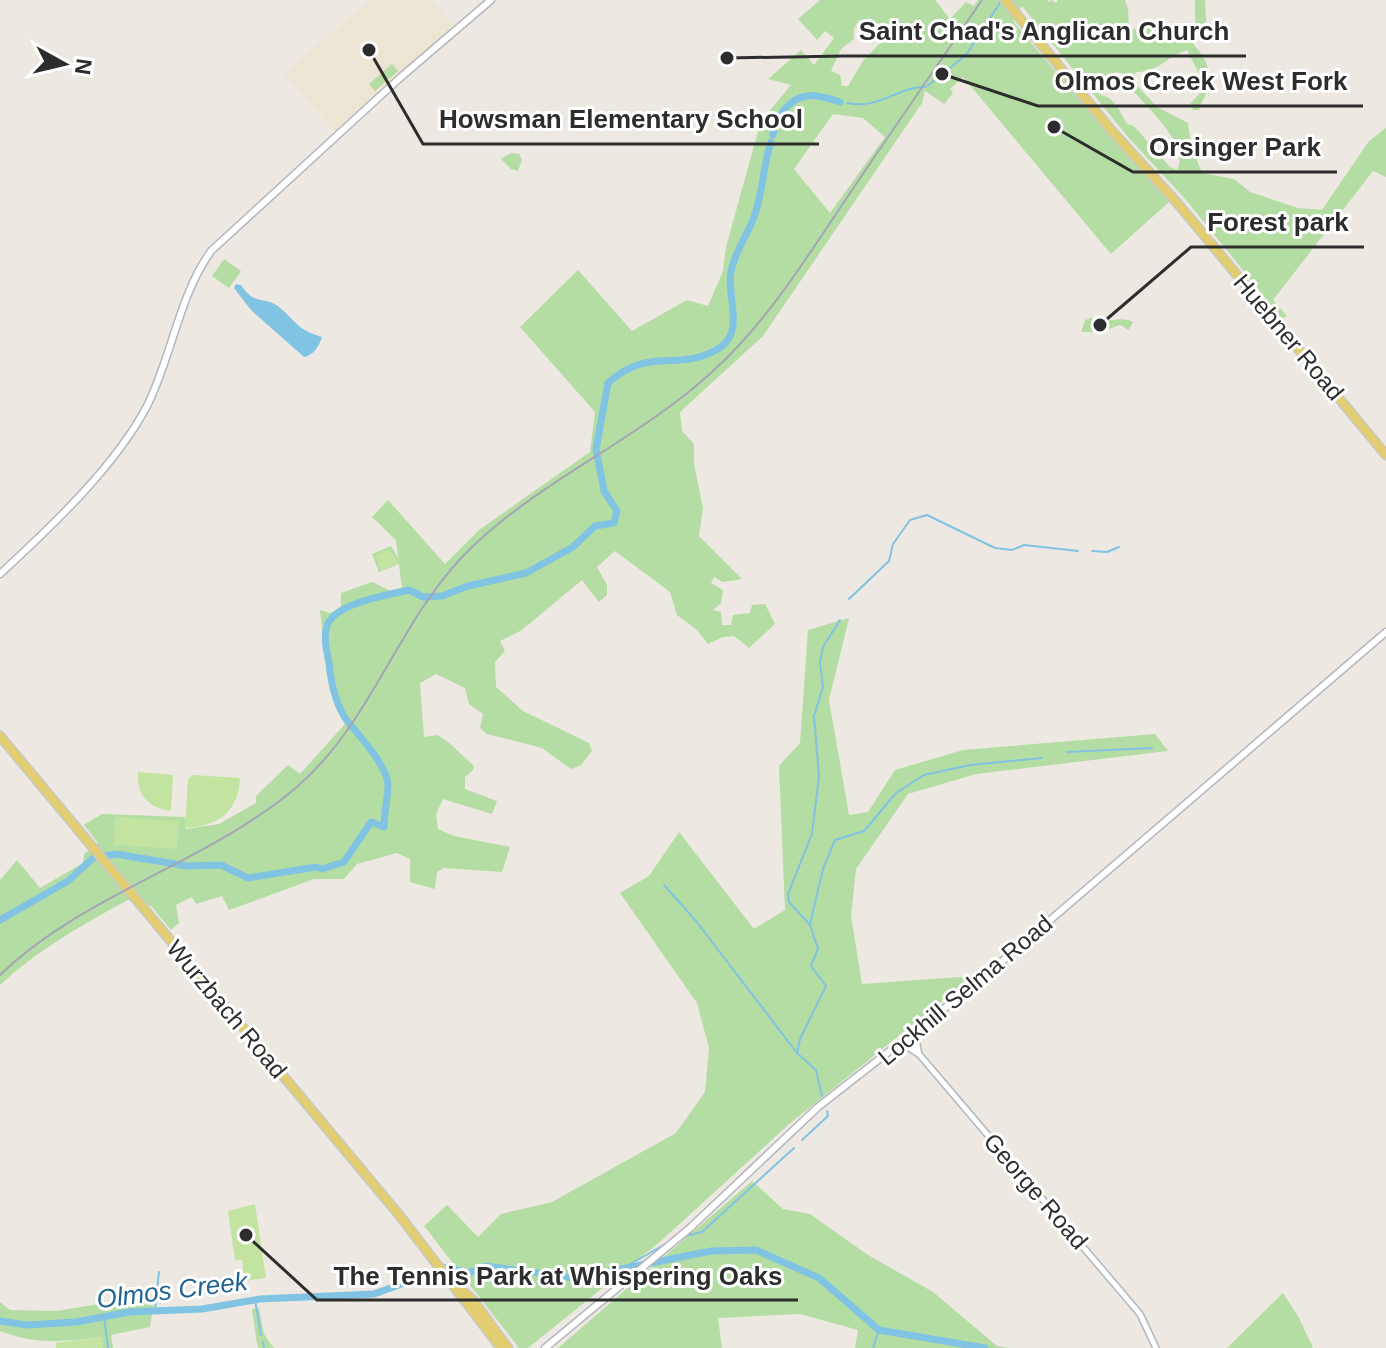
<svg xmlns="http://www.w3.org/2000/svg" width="1386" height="1348" viewBox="0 0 1386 1348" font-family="Arial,sans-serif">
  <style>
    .education { fill: #ece5d3 }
    .green { fill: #b4dda4; fill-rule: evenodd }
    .pitch { fill: #c3e3a1 }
    .water { fill: #80c3e2 }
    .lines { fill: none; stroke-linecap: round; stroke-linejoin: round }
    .stream { stroke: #80c3e2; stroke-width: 2 }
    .river { stroke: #80c3e2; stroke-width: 7 }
    .tertiary-casing { stroke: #b4b6bf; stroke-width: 8 }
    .secondary-casing { stroke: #b4b6bf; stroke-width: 9 }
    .primary-casing { stroke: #c8c8c8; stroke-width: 11 }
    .tertiary { stroke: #fff; stroke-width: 5 }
    .secondary { stroke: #fff; stroke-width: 6 }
    .primary { stroke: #e2ce70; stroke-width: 8 }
    .rail { stroke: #a4a5b5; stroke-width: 2 }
    .labels { text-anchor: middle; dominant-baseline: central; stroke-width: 6; stroke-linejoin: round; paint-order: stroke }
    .street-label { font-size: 24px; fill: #2d2d2d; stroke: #fff }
    .water-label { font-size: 26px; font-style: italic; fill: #1d6391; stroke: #fff }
    .leader { fill: none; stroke: #2d2d2d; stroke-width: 3 }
    .callout-dot { fill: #2d2d2d; stroke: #fff; stroke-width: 3 }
    .callout-label { font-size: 26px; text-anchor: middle; font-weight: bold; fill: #2d2d2d; stroke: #fff; stroke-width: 6; stroke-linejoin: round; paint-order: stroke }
  </style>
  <rect width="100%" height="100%" fill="#ede8e1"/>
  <path class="education" d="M371,0H431L453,26L334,131L284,73Z"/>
  <path class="green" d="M820,0H935L950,19L966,2L974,6L978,0H1047L1049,2L1051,0L1056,3L1058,0H1125L1128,9L1129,30L1167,24L1181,36L1189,33L1195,26V0H1205L1206,22L1193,44C1204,55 1212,70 1209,86C1207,95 1201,101 1199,110H1193L1190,104L1204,89L1203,82L1187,50C1167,56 1158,73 1136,72L1132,80L1157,107L1188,123L1191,145L1202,173L1234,179L1250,192L1298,208L1322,210L1369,141L1386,128V177L1373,171L1273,300L1287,316L1282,319L1187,201L1127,136L1022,6L1013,21L1111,138L1169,202L1111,254L963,77L950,89L953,93L944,104L925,91L922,103L763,336L680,412L682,431L694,444V464L703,508L699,536L742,579L723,582L714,577L711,583L723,590L721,603L713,610L721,612L722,625H731L733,615L750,613L752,605L765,604L775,624L749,648L734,636L723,637L708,644L697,630L677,615L670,592L615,551L597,567L607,585V595L599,602L582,580L522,630L500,641L505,651L495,662L496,687L523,711L589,743L592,751L581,765L571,769L542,748L487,734L480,728L483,714L469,704L465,688L436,674L420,683L424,737L437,735L447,741L474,766L473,770L465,777V789L497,801L492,814L443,799L436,814L438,829L454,836L510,847L502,872L444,868L437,872L435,889L410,882V859L397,853L357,864L344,879H314L229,910L222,896L196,904L192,897L176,905L179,923L171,930L151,906L128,900C82,925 39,949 0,985V880L17,860L40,888L83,863L84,854L98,843L84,825L102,814L185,817L186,829L219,824L256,803V796L288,765L300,774L346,723L327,674L320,610L330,613L341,607V593L372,582L391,591L402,588L399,564L379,572L372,554L391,546L398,558L396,540L372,517L388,500L445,564L479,530L590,452L595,412L520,327L578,270L632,331L687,300L708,306L723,271L726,247L759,128L768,113L791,85L768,79L801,50L814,65L834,38L825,31L817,40L798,19ZM859,20L881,24L889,34L863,61L848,86H842L840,75L831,71L841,49L854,39V29ZM1115,72L1126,74L1127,84C1143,104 1191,144 1177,170L1170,167L1134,126L1127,124L1117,106L1109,98L1099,94L1098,90ZM833,114L863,118L885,137L830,213L794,169Z
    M392,64L398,71L375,91L369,84Z
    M511,153L519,154L522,160L518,171L511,169L501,159Z
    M224,259L241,271L229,288L212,276Z
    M1091,318C1104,325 1119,315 1133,322L1129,330L1120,325L1101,332H1081L1085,320Z
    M849,618L829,700L849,815L868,812L895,770L963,750L1155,734L1168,751L976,774L908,794L856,869L851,916L862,984L973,976L788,1125L662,1240L528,1348H519L424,1226L447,1205L478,1237L501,1214L552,1202L676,1133L705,1092L709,1048L697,1003L620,893L649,876L679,832L754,929L785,910L779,766L800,743L808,630Z
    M752,1181L783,1209L810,1214L868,1255L933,1292L997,1346L1008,1348H855L858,1330L800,1314L718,1318L722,1348H558Z
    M1283,1293L1299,1318L1313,1348H1227Z
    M155,1295L150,1327L111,1335L113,1348H103L101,1337C63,1342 37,1345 0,1331V1302L10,1310L56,1311Z
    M259,1308L264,1334L274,1348H259L257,1344L252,1309Z"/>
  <path class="pitch" d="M389,549L398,563L380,571L376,555Z
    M138,772L173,775L171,811C149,808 136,795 138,772Z
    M192,775L240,778C238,813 218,826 185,828L188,779Z
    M115,817L179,821L177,849L114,845Z
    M255,1204L266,1278L244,1281L242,1260H235L228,1211Z
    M102,1337L103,1348H56V1343Z"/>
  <path class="water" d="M236,284L241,285C255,307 264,295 279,307C298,323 296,329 322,337C319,346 314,355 304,357L251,310L234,288Z"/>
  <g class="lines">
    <path class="stream" d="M847,103C880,110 901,85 926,87L966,55L1001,1
      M1092,551L1107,552L1119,547
      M849,599L889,561L893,544L910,520L927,515L995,548L1012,550L1024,545L1078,551
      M1067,752L1152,748
      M664,885L696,921L797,1053
      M810,924L823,869L835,840L864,831L896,793L924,775L970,765L1042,758
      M822,1096L816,1070L797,1053L800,1039L826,986L811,966L818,949L810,925L789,902L788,894L812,834L819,776L814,716L823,687L820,662L823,647L840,620
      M802,1140L828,1116L827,1111
      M685,1236L702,1232L794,1148
      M627,1266L674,1239
      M255,1300L261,1335
      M155,1311L159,1272
      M104,1317L108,1348
      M263,1342L264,1348
      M873,1348L879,1330"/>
    <path class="river" d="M773,135C775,118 789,98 807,96C816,94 831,99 840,102
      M0,920L68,881L93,858L116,854L187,866L221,865L248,878L316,867L322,869L344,862L371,822L384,827C384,813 388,797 388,784C386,765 360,736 348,722C336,707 331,682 329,663C327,652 323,638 327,626C334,603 388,595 409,590L423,597L442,596L468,586L526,573L573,547L595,526L614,523L617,511L604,491L596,449L608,383C649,346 677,372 716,350C747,334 726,297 731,271C735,251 749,233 755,214C763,191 763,165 771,142
      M0,1321L27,1325L76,1322L129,1312L202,1309L260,1299L374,1294L448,1267L469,1273L486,1266L576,1278L711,1251L756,1250L819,1278L879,1330L985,1348"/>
    <defs>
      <path id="tertiary" d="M907,1040L1140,1314L1156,1348"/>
      <path id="secondary" d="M0,574C50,528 117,465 148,404C172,355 179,296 211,251L401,77L491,0
        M896,1050L909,1047L918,1053
        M918,1053L916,1041L919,1033
        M545,1348L690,1228L818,1107L978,982L1386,632"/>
      <path id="primary" d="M1005,0L1111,130L1179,205L1386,455
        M0,736L400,1216L501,1348
        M453,1283L473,1300L508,1348"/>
    </defs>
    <use href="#tertiary" class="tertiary-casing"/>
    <use href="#secondary" class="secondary-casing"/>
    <use href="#primary" class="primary-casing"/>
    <use href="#tertiary" class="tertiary"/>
    <use href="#secondary" class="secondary"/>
    <use href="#primary" class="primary"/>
    <path class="rail" d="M0,975C85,893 210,862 298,786C371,722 397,626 462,557C532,484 637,441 712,372C767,322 805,260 846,199C891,132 937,66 982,0"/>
  </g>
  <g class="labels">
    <g class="street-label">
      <text transform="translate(1289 337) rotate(50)">Huebner Road</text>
      <text transform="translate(965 990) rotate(-40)">Lockhill Selma Road</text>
      <text transform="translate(227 1009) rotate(50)">Wurzbach Road</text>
      <text transform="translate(1036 1191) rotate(49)">George Road</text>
    </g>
    <g class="water-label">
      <text transform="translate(172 1290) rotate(-7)">Olmos Creek</text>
    </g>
  </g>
  <path class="leader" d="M727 58L843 56H1246M942 74L1038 106H1363M369 50L423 144H819M1054 127L1133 172H1337M1100 325L1191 247H1364M246 1235L317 1300H798"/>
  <g class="callout-dot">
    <circle cx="727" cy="58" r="8"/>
    <circle cx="942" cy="74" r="8"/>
    <circle cx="369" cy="50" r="8"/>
    <circle cx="1054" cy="127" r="8"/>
    <circle cx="1100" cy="325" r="8"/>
    <circle cx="246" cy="1235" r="8"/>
  </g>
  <g class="callout-label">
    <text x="1044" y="40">Saint Chad's Anglican Church</text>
    <text x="1201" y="90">Olmos Creek West Fork</text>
    <text x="621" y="128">Howsman Elementary School</text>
    <text x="1235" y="156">Orsinger Park</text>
    <text x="1278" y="231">Forest park</text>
    <text x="558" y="1285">The Tennis Park at Whispering Oaks</text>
  </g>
  <g transform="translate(64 64) rotate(98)" stroke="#ffffff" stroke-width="6" paint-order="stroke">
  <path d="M0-6L14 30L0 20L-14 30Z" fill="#2d2d2d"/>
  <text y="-12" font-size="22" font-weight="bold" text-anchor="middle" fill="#2d2d2d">N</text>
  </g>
</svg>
